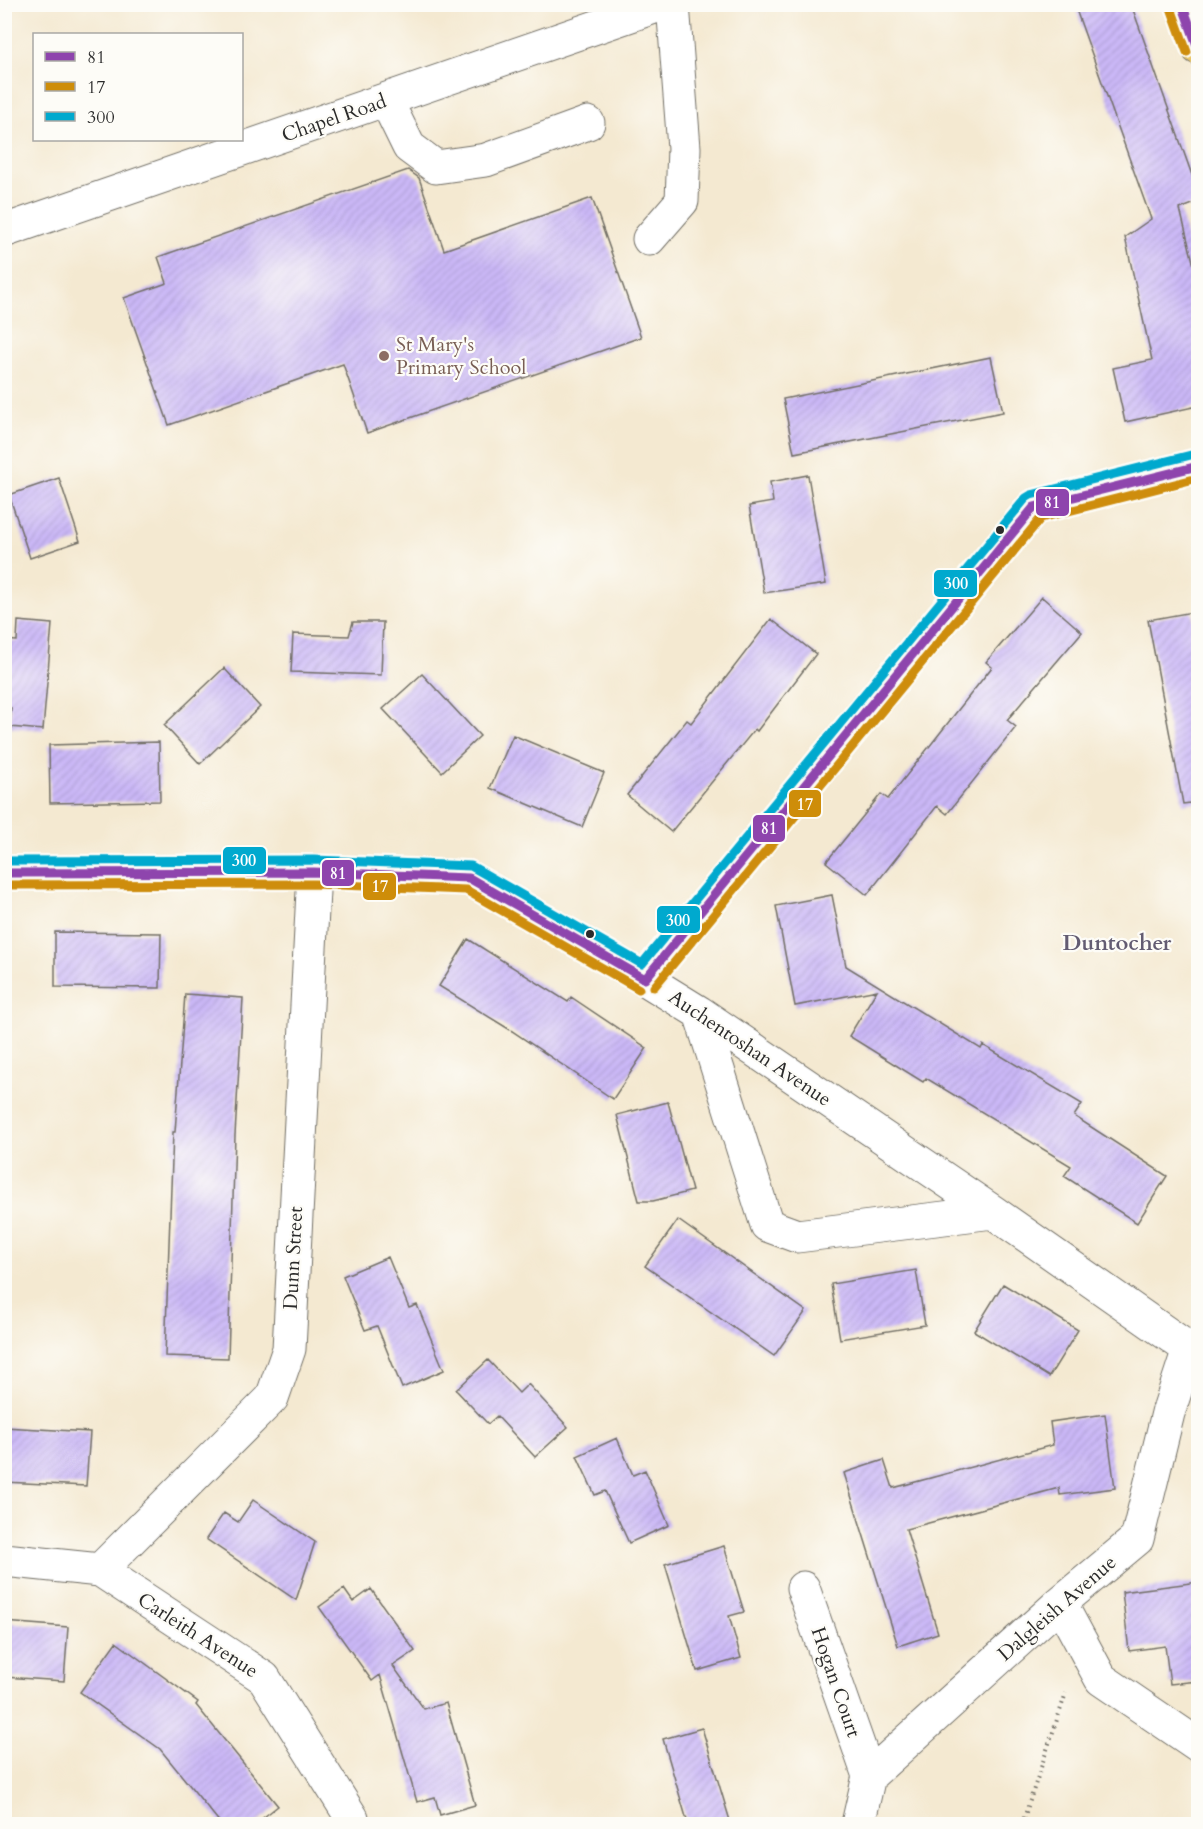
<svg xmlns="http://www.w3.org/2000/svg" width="1203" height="1829" viewBox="0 0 1203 1829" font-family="Cardo,serif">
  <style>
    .building { fill: url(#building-hatch) }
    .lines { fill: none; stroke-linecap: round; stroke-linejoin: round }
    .minor-casing { stroke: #716e65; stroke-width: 35 }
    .major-casing { stroke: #716e65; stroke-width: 35 }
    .path { stroke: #716e65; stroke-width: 4; stroke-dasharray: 1.5 4.5; stroke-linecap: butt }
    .minor { stroke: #fff; stroke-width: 33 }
    .major { stroke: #eac769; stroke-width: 33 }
    .bus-1-casing { stroke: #fdfcf7; stroke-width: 14 }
    .bus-2-casing { stroke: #fdfcf7; stroke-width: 14 }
    .bus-3-casing { stroke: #fdfcf7; stroke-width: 14 }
    .bus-1 { stroke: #8e44ad; stroke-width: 9 }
    .bus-2 { stroke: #ce8d09; stroke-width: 9 }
    .bus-3 { stroke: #00a9ce; stroke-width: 9 }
    .education-dot { fill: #8d6e63; stroke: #fdfcf7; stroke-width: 2 }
    .bus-dot { fill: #2b2b2b; stroke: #fdfcf7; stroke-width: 2 }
    .labels { text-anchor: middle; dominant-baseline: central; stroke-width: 4.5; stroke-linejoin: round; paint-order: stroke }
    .street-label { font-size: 20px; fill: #2b2b2b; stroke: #fdfcf7 }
    .education-label { font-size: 20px; fill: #785e54; stroke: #fdfcf7; text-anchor: start }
    .quarter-label { font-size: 22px; font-weight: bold; fill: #635c72; stroke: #fdfcf7 }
    .line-badge { stroke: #fdfcf7; stroke-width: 2 }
    .badge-label { font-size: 16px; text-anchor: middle; font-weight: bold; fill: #fff }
  </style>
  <defs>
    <pattern id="building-hatch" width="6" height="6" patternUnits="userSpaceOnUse" patternTransform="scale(1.5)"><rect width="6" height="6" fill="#cbb8f7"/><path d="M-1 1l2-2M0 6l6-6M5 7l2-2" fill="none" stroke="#ae9ed4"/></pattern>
  </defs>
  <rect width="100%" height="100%" fill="#fdfcf7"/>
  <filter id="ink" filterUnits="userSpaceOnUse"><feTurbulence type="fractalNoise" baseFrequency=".0167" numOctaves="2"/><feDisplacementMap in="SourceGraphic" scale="12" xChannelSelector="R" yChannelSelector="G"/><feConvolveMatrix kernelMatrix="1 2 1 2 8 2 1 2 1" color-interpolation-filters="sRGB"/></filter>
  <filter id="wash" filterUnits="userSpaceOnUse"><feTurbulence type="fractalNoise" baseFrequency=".008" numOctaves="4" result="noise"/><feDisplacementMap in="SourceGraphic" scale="24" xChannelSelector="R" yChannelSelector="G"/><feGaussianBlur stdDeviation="1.35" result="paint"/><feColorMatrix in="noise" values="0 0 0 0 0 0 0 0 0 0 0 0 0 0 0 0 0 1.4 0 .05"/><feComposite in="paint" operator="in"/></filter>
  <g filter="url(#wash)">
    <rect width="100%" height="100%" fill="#f4e9d1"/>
    <g id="blocks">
      <path class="building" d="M1074,4H1131L1198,192V202L1180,209L1198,282V406L1125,422L1113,368L1152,360L1125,237L1151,219Z
        M408,170L419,178L444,250L592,198L641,337L367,433L343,364L169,425L124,298L167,283L158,257Z
        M991,357L1003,412L794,453L783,399Z
        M808,475L826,584L764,593L749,506L773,502L770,482Z
        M59,478L80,541L30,558L9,495Z
        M1042,597L1082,632L1007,720L1016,727L947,814L937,806L867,895L826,862L881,794L888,799L992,667L986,662Z
        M1192,612L1198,648V802L1183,804L1148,620Z
        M771,619L816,654L757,731L755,729L671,832L627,795L687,720L691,723Z
        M18,621L52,624L43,730L10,727L11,708L4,707V640L17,641Z
        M353,622H383L381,675L291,672L293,634L349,636Z
        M224,668L260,707L200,764L164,725Z
        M422,674L480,736L442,772L383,709Z
        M513,735L604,773L582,827L490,788Z
        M159,742L160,801L50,803L49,745Z
        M832,895L846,966L981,1049L983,1045L1082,1104L1074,1116L1167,1176L1137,1223L1064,1176L1071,1166L926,1078L923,1082L849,1036L877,990L795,1006L776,906Z
        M55,932L161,933L160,988L55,987Z
        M468,939L568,1002L571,997L647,1048L613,1099L512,1031L439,986Z
        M185,994L243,998L235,1135L228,1358L165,1356L173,1132H175Z
        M668,1102L692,1191L653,1201H639L617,1115Z
        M678,1220L806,1311L774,1356L645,1266Z
        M388,1257L409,1308L417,1305L444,1370L402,1388L377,1326L365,1330L343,1276Z
        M916,1270L925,1325L840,1339L831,1284Z
        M1003,1284L1078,1330L1049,1377L974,1331Z
        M488,1360L519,1393L528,1384L568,1427L535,1457L497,1416L488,1424L456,1390Z
        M1105,1414L1115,1488L1060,1495L1059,1488L906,1529L938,1633L898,1646L844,1473L884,1460L893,1488L1053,1445L1050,1422Z
        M4,1427L90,1432L86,1486L4,1482Z
        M617,1438L633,1475L645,1470L669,1525L629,1543L605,1491L595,1495L577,1456Z
        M253,1500L315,1542L296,1600L206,1539L224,1513L238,1522Z
        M724,1546L744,1612L729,1616L741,1658L697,1671L665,1564Z
        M1198,1582V1681L1170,1684L1165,1646L1129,1651L1122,1592Z
        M344,1589L353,1602L371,1589L415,1651L393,1666L424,1709L446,1703L475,1805L440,1815L435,1797L417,1802L380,1675L372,1681L319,1607Z
        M4,1622L68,1627L64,1681L4,1677Z
        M116,1642L198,1702L196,1705L278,1806L255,1824H221L160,1749L80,1692Z
        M702,1728L731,1824H688L663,1739Z"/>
    </g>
  </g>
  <g filter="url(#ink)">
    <use href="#blocks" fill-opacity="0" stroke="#716e65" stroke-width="1.5"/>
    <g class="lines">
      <defs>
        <path id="minor" d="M386,100L409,147L436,167L486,160L588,123
          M4,231L663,4
          M649,239L682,201L684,148L673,4
          M4,873L314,872L469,878L645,979L700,1013L993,1212L1189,1349L1198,1347
          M645,979L1034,507L1198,466
          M700,1013L767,1225L797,1236L993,1212
          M4,1560L100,1570L264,1678L352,1818L353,1824
          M100,1570L272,1398L289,1349L314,872
          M803,1588L869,1776
          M1060,1603L1101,1679L1198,1745
          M858,1824L869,1776L1060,1603L1137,1539L1168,1413L1189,1349"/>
        <path id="major" d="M1182,4L1198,48"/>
      </defs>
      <use href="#minor" class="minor-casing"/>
      <use href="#major" class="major-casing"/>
      <path class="path" d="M1022,1824L1066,1693"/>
      <use href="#minor" class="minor"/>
      <use href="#major" class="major"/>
      <defs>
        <path id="bus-1" d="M1182,4L1198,48
          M4,873L314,872L469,878L645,979
          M645,979L1034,507L1198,466"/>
        <path id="bus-2" d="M1171,8L1187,52
          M4,885L314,884L466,890L639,989
          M654,987L1041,518L1198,478"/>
        <path id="bus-3" d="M4,861L314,860L471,866L642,964L1026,498L1031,495L1195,454"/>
      </defs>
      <use href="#bus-1" class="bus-1-casing"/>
      <use href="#bus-2" class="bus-2-casing"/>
      <use href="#bus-3" class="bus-3-casing"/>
      <use href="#bus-1" class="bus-1"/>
      <use href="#bus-2" class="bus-2"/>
      <use href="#bus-3" class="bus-3"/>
    </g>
  </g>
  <circle class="education-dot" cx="384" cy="356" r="6"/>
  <g class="bus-dot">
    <circle cx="1000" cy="530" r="5"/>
    <circle cx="590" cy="934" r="5"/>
  </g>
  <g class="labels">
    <g class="street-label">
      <text transform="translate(334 118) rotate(-19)">Chapel Road</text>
      <text transform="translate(750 1048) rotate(34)">Auchentoshan Avenue</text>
      <text transform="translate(293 1258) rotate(-87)">Dunn Street</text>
      <text transform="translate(1057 1608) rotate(-41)">Dalgleish Avenue</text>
      <text transform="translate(198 1635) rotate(33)">Carleith Avenue</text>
      <text transform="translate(836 1682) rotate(71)">Hogan Court</text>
    </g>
    <g class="education-label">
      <text x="396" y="344">St Mary's<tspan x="396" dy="23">Primary School</tspan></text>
    </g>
    <g class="quarter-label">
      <text x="1117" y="943">Duntocher</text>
    </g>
  </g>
  <g class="line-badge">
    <rect x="1035" y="488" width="35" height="29" rx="6" fill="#8e44ad"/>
    <rect x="933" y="569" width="45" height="29" rx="6" fill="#00a9ce"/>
    <rect x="788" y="789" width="34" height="29" rx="6" fill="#ce8d09"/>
    <rect x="752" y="814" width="34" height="29" rx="6" fill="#8e44ad"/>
    <rect x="222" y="846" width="45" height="29" rx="6" fill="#00a9ce"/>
    <rect x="321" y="859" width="34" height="28" rx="6" fill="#8e44ad"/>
    <rect x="362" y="872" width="35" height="29" rx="6" fill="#ce8d09"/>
    <rect x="656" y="905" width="45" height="29" rx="6" fill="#00a9ce"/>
  </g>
  <g class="badge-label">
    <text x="1052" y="508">81</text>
    <text x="956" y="589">300</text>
    <text x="805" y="810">17</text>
    <text x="769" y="834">81</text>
    <text x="244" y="866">300</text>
    <text x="338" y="879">81</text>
    <text x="380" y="892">17</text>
    <text x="678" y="926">300</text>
  </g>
  <rect width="1203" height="1829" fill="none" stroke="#fdfcf7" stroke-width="24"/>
  <rect x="33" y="33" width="210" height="108" fill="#fdfcf7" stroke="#a9a8a5" stroke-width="1.5"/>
  <rect x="45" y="52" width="30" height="9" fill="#8e44ad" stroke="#a9a8a5" stroke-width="1.5"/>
  <text x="87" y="63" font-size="18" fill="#2b2b2b">81</text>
  <rect x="45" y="82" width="30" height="9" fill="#ce8d09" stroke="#a9a8a5" stroke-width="1.5"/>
  <text x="87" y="93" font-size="18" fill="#2b2b2b">17</text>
  <rect x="45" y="112" width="30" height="9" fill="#00a9ce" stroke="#a9a8a5" stroke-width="1.5"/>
  <text x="87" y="123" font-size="18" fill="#2b2b2b">300</text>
</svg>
